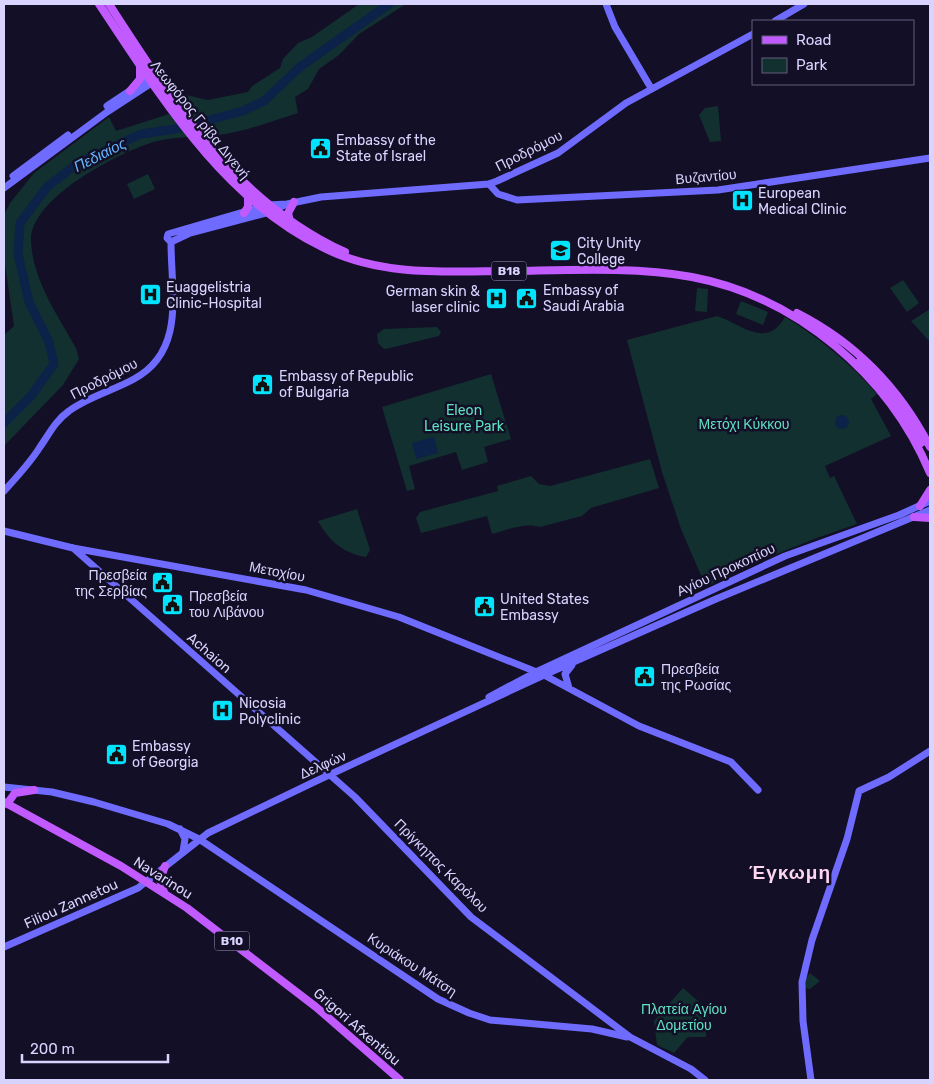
<svg xmlns="http://www.w3.org/2000/svg" width="934" height="1084" viewBox="0 0 934 1084" font-family="Rubik,sans-serif">
  <style>
    .green { fill: #12302f }
    .water { fill: #0c2248 }
    .lines { fill: none; stroke-linecap: round; stroke-linejoin: round }
    .river { stroke: #0c2248; stroke-width: 9 }
    .secondary { stroke: #6f6bff; stroke-width: 7 }
    .primary { stroke: #c25bff; stroke-width: 8 }
    .labels { text-anchor: middle; dominant-baseline: central; stroke-width: 5; stroke-linejoin: round; paint-order: stroke }
    .shield { fill: #130f26; stroke: #9e99be; stroke-width: 1 }
    .shield-label { font-size: 12px; font-weight: bold; fill: #d9d4ff }
    .street-label { font-size: 14px; fill: #d9d4ff; stroke: #130f26 }
    .poi-label { font-size: 14px; fill: #d9d4ff; stroke: #130f26; text-anchor: start }
    .park-label { font-size: 14px; fill: #5fe0c0; stroke: #130f26 }
    .water-label { font-size: 15px; font-style: italic; fill: #62b6ff; stroke: #130f26 }
    .district-label { font-size: 19px; font-weight: bold; letter-spacing: 1px; fill: #ffd6f0; stroke: #130f26 }
  </style>
  <rect width="100%" height="100%" fill="#130f26"/>
  <path class="green" d="M359,4H406L359,34L339,55L319,69L308,89L295,97L298,113C275,120 250,130 225,134C203,137 178,136 157,141C121,151 31,197 31,240C32,279 58,316 76,348L79,359L63,385L4,446V335L14,326L4,258V215L10,203L34,173L109,117L116,131L169,114L172,117L190,112L181,100L186,95L208,100L248,92L252,86L280,68L283,59L298,43L312,37Z
    M718,106L721,141L710,142L699,115L705,108Z
    M148,174L155,189L134,199L127,184Z
    M903,280L919,303L907,312L890,288Z
    M697,288L708,289L707,312L695,311Z
    M741,301L768,312L763,325L736,314Z
    M930,309V342L911,321Z
    M717,316C742,324 766,350 785,317C820,338 851,364 877,394L871,399L891,436L825,466L830,478L834,476L857,524L814,539L742,568L706,587L681,529L662,472L627,340Z
    M437,327L441,332L439,336L390,348L384,349L378,343L377,334L384,329Z
    M491,374L511,439L484,447L488,462L462,470L456,452L409,466L415,489L407,491L382,407Z
    M650,459L659,488L591,508L582,516L540,527C525,522 507,530 492,534L487,516L421,533L416,518L420,512L498,491L497,486L531,476L539,484L550,486Z
    M357,509L370,550L366,557C343,553 329,541 318,521Z
    M810,973L820,981L810,989L805,988L806,979Z
    M683,988L711,1012L707,1019L706,1037H688L674,1053L657,1045L654,1021Z"/>
  <path class="water" d="M835 422a7 7 0 1 1 14 0a7 7 0 1 1-14 0Z
    M434,437L438,453L416,459L412,443Z
    M691,670L697,683L691,686L685,673Z"/>
  <g class="lines">
    <path class="river" d="M4,423L31,396L54,364L49,342L29,302L18,254L20,223L47,187L78,163L141,134L175,129L243,111L264,101L300,67L389,4"/>
    <path class="secondary" d="M606,4L615,27L651,88
      M775,21L804,4
      M107,106L152,76
      M13,176L68,135
      M489,184L498,194L517,200L718,190L930,158
      M4,188L107,112L156,80
      M171,242L190,233L266,213L287,204L321,197L489,184L497,181L558,153L626,103L753,34
      M4,491C17,477 30,463 40,447C49,434 56,420 69,411C88,397 112,391 134,379C186,351 171,292 171,242L167,238L168,234L268,205L287,204
      M4,531L73,548L306,590L399,617L544,675L639,726L731,762L758,790
      M73,548L355,797L471,917L630,1037L691,1069L705,1080
      M569,688L565,674L572,665
      M489,697L536,672L785,556L899,515L930,501
      M4,787L52,792L94,802L168,824L199,839L438,999L469,1013L490,1020L592,1029L627,1037
      M180,829L185,839L183,851
      M4,947L138,888L208,833L314,782L544,675L716,599L930,510
      M811,1080L803,1021L802,982L812,940L847,839L859,791L889,777L930,751"/>
    <path class="primary" d="M99,4C160,95 222,199 324,248C384,278 452,271 517,271C573,270 637,267 692,277C797,297 889,375 930,473
      M109,4C172,101 235,202 345,252
      M130,91L140,79V67
      M244,213L248,207V197
      M290,221L288,213L294,202
      M797,313C856,343 900,389 930,447
      M860,361L900,407L921,443
      M920,506L930,490
      M914,517L930,518
      M4,802L121,866L187,908L316,1007L400,1080
      M7,804L15,793L34,790
      M164,892L160,880L165,866"/>
  </g>
  <defs>
    <symbol id="civic-square" viewBox="-11 -11 22 22"><rect x="-9" y="-9" width="18" height="18" rx="4" fill="#00e5ff" stroke="#130f26"/><path d="M-.6-6.5H3V-4.5H.6V-3L4-1V1h2V6H-6V1h2V-1L-.6-3ZM-1.2 2.5V6h2.4V2.5Z" fill="#111"/></symbol>
    <symbol id="hospital-square" viewBox="-11 -11 22 22"><rect x="-9" y="-9" width="18" height="18" rx="4" fill="#00e5ff" stroke="#130f26"/><path d="M-5-5h3v3.5h4V-5h3V5h-3V1.5h-4V5h-3Z" fill="#111"/></symbol>
    <symbol id="university-square" viewBox="-11 -11 22 22"><rect x="-9" y="-9" width="18" height="18" rx="4" fill="#00e5ff" stroke="#130f26"/><path d="M0-5L7-2L0 1L-7-2ZM-4 1L0 2.5L4 1V4Q0 6-4 4Z" fill="#111"/></symbol>
  </defs>
  <g fill-rule="evenodd">
    <use href="#civic-square" x="308" y="136" width="25" height="25"/>
    <use href="#hospital-square" x="730" y="188" width="25" height="25"/>
    <use href="#university-square" x="548" y="238" width="25" height="25"/>
    <use href="#hospital-square" x="138" y="282" width="25" height="25"/>
    <use href="#civic-square" x="514" y="286" width="25" height="25"/>
    <use href="#hospital-square" x="484" y="286" width="25" height="25"/>
    <use href="#civic-square" x="250" y="372" width="25" height="25"/>
    <use href="#civic-square" x="150" y="570" width="25" height="25"/>
    <use href="#civic-square" x="160" y="592" width="25" height="25"/>
    <use href="#civic-square" x="472" y="594" width="25" height="25"/>
    <use href="#civic-square" x="632" y="664" width="25" height="25"/>
    <use href="#hospital-square" x="210" y="698" width="25" height="25"/>
    <use href="#civic-square" x="104" y="742" width="25" height="25"/>
  </g>
  <g class="labels">
    <g class="shield">
      <rect x="491.5" y="261.5" width="35" height="19" rx="4"/>
      <rect x="214.5" y="931.5" width="35" height="19" rx="4"/>
    </g>
    <g class="shield-label">
      <text x="509" y="271">B18</text>
      <text x="232" y="941">B10</text>
    </g>
    <g class="street-label">
      <text transform="translate(200 120) rotate(51)">Λεωφόρος Γρίβα Διγενή</text>
      <text transform="translate(529 151) rotate(-27)">Προδρόμου</text>
      <text transform="translate(706 177) rotate(-5)">Βυζαντίου</text>
      <text transform="translate(104 379) rotate(-27)">Προδρόμου</text>
      <text transform="translate(726 570) rotate(-25)">Αγίου Προκοπίου</text>
      <text transform="translate(277 572) rotate(11)">Μετοχίου</text>
      <text transform="translate(209 653) rotate(41)">Achaion</text>
      <text transform="translate(323 765) rotate(-24)">Δελφών</text>
      <text transform="translate(441 866) rotate(45)">Πρίγκηπος Καρόλου</text>
      <text transform="translate(163 878) rotate(32)">Navarinou</text>
      <text transform="translate(71 904) rotate(-24)">Filiou Zannetou</text>
      <text transform="translate(412 965) rotate(33)">Κυριάκου Μάτση</text>
      <text transform="translate(357 1027) rotate(41)">Grigori Afxentiou</text>
    </g>
    <g class="poi-label">
      <text x="336" y="140">Embassy of the<tspan x="336" dy="16">State of Israel</tspan></text>
      <text x="758" y="193">European<tspan x="758" dy="16">Medical Clinic</tspan></text>
      <text x="577" y="243">City Unity<tspan x="577" dy="16">College</tspan></text>
      <text x="166" y="287">Euaggelistria<tspan x="166" dy="16">Clinic-Hospital</tspan></text>
      <text x="543" y="290">Embassy of<tspan x="543" dy="16">Saudi Arabia</tspan></text>
      <text x="480" y="291" text-anchor="end">German skin &amp;<tspan x="480" dy="16">laser clinic</tspan></text>
      <text x="279" y="376">Embassy of Republic<tspan x="279" dy="16">of Bulgaria</tspan></text>
      <text x="147" y="575" text-anchor="end">Πρεσβεία<tspan x="147" dy="16">της Σερβίας</tspan></text>
      <text x="189" y="596">Πρεσβεία<tspan x="189" dy="16">του Λιβάνου</tspan></text>
      <text x="500" y="599">United States<tspan x="500" dy="16">Embassy</tspan></text>
      <text x="661" y="669">Πρεσβεία<tspan x="661" dy="16">της Ρωσίας</tspan></text>
      <text x="239" y="703">Nicosia<tspan x="239" dy="16">Polyclinic</tspan></text>
      <text x="132" y="746">Embassy<tspan x="132" dy="16">of Georgia</tspan></text>
    </g>
    <g class="park-label">
      <text x="464" y="410">Eleon<tspan x="464" dy="16">Leisure Park</tspan></text>
      <text x="744" y="424">Μετόχι Κύκκου</text>
      <text x="684" y="1009">Πλατεία Αγίου<tspan x="684" dy="16">Δομετίου</tspan></text>
    </g>
    <g class="water-label">
      <text transform="translate(100 155) rotate(-27)">Πεδιαίος</text>
    </g>
    <g class="district-label">
      <text x="790" y="872">Έγκωμη</text>
    </g>
  </g>
  <rect width="934" height="1084" fill="none" stroke="#d9d4ff" stroke-width="10"/>
  <rect x="752" y="20" width="162" height="65" fill="#130f26" stroke="#625e7d"/>
  <rect x="762" y="36" width="25" height="8" fill="#c25bff" stroke="#625e7d"/>
  <text x="796" y="45" font-size="15" fill="#d9d4ff">Road</text>
  <rect x="762" y="58" width="25" height="15" fill="#12302f" stroke="#625e7d"/>
  <text x="796" y="70" font-size="15" fill="#d9d4ff">Park</text>
  <path d="M22 1054v8h146v-8" fill="none" stroke="#d9d4ff" stroke-width="2.5"/>
  <text x="30" y="1054" font-size="15" fill="#d9d4ff" stroke="#130f26" stroke-width="4" paint-order="stroke">200 m</text>
</svg>
